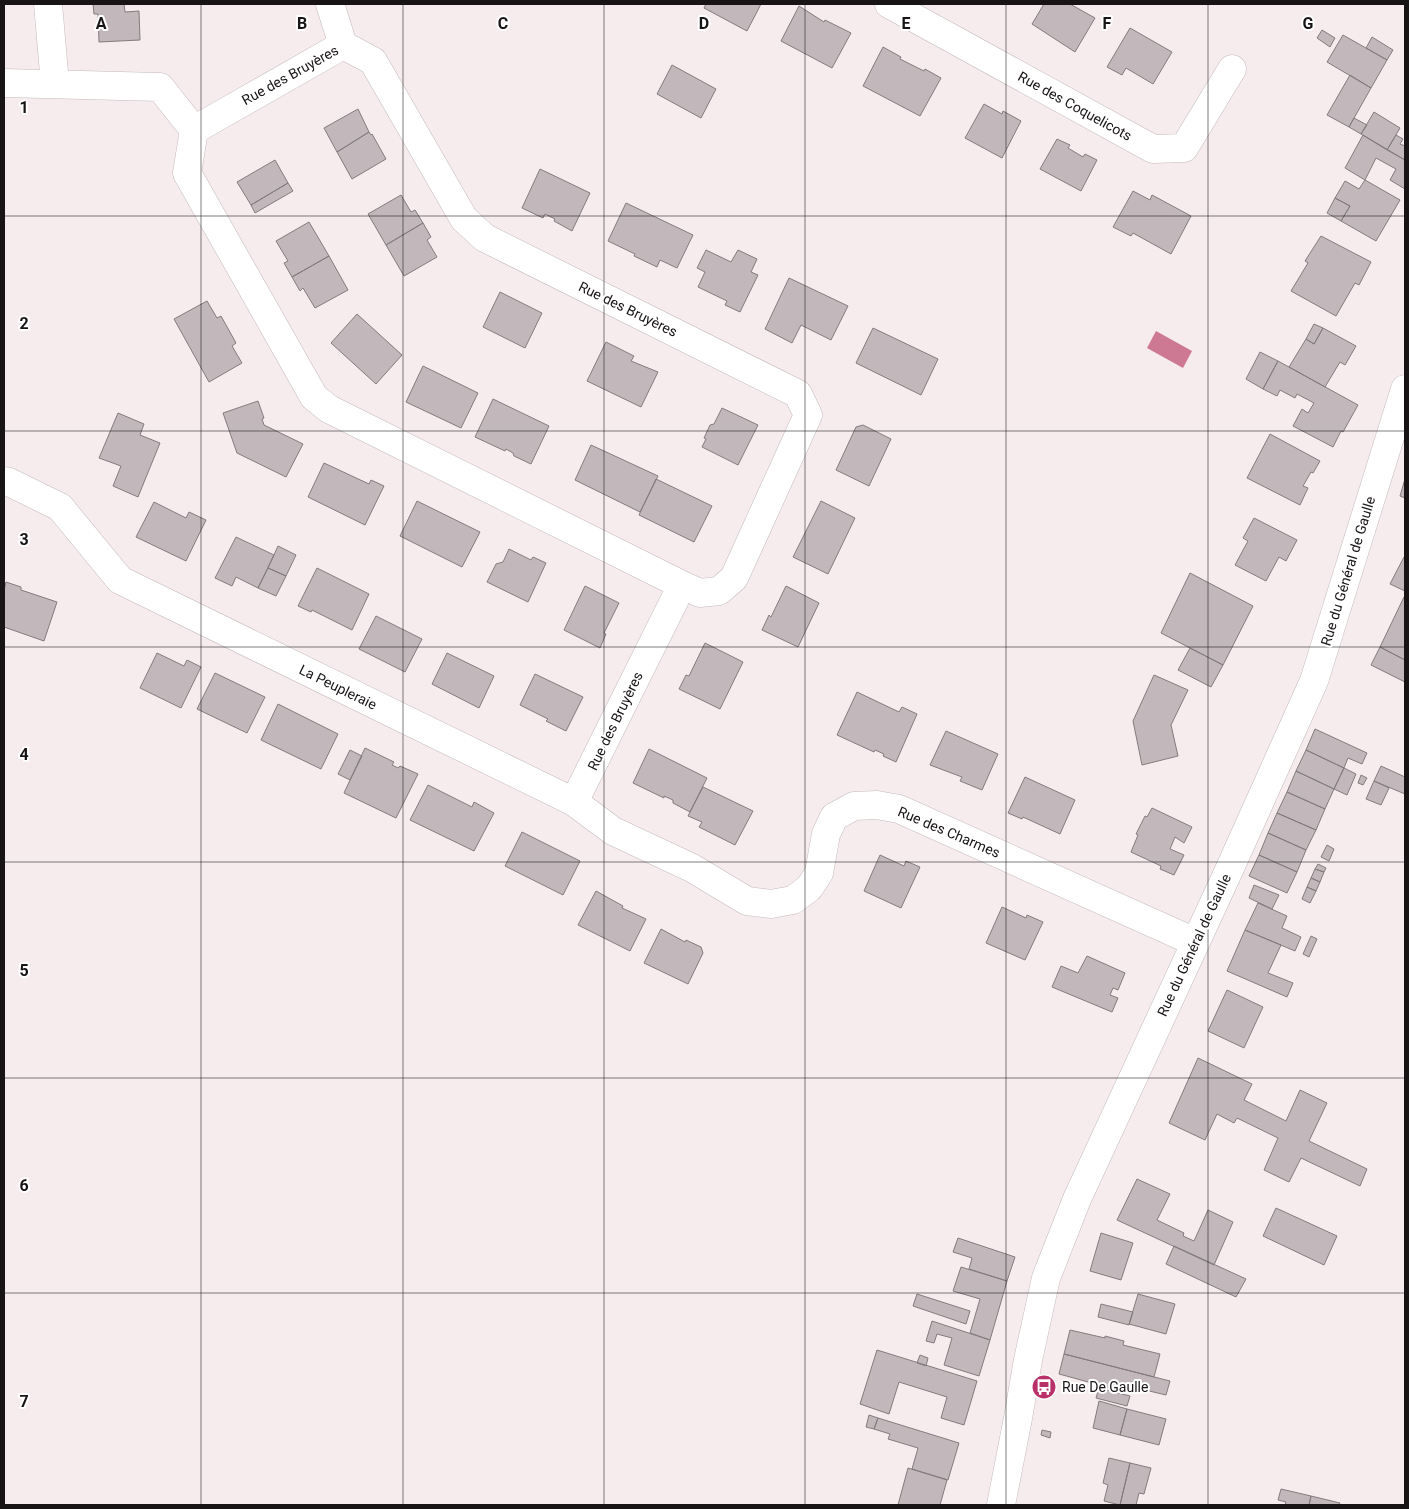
<svg xmlns="http://www.w3.org/2000/svg" width="1409" height="1509" viewBox="0 0 1409 1509" font-family="Roboto,sans-serif">
  <style>
    .water { fill: #cd7993 }
    .building { fill: #c2b8bb; stroke: #847b7d }
    .lines { fill: none; stroke-linecap: round; stroke-linejoin: round }
    .minor-casing { stroke: #c4babd; stroke-width: 29 }
    .tertiary-casing { stroke: #c4babd; stroke-width: 29 }
    .minor { stroke: #fff; stroke-width: 28 }
    .tertiary { stroke: #fff; stroke-width: 28 }
    .grid { fill: none; stroke: #181415; stroke-width: 1; stroke-opacity: 0.55 }
    .labels { text-anchor: middle; dominant-baseline: central; stroke-width: 4; stroke-linejoin: round; paint-order: stroke }
    .street-label { font-size: 14px; fill: #181415; stroke: #fff }
    .poi-label { font-size: 14px; fill: #181415; stroke: #fff; text-anchor: start }
    .grid-label { font-size: 16px; text-anchor: middle; font-weight: bold; fill: #181415; stroke: #fff; stroke-width: 4; stroke-linejoin: round; paint-order: stroke }
  </style>
  <rect width="100%" height="100%" fill="#f6ecee"/>
  <path class="water" d="M1156,331L1192,351L1183,368L1147,348Z"/>
  <path class="building" d="M93,4H124L125,12L139,11L140,40L99,42L98,14H94Z
    M706,4H761L747,31L704,8Z
    M1044,4H1070L1095,18L1075,52L1032,24Z
    M799,6L824,22L825,20L851,33L832,68L781,41Z
    M1130,28L1172,52L1153,84L1126,68L1122,75L1107,67Z
    M1322,30L1335,38L1330,47L1317,38Z
    M1343,35L1387,60L1371,88L1327,62Z
    M1372,37L1393,50L1387,60L1366,48Z
    M883,47L901,57L900,59L924,71L925,69L941,78L920,116L863,86Z
    M672,65L716,89L701,118L657,94Z
    M1350,75L1371,88L1349,127L1327,115Z
    M984,104L1002,114L1003,111L1021,121L1002,158L965,138Z
    M358,109L369,132L337,152L324,128Z
    M1374,112L1400,128L1387,150L1361,134Z
    M1354,118L1367,125L1361,134L1349,127Z
    M369,132L371,135L372,134L386,159L352,179L337,152Z
    M1363,135L1405,160V189L1390,180L1396,169L1376,158L1365,180L1345,168Z
    M1396,135L1403,139L1400,144L1405,146V160L1387,150Z
    M1057,139L1070,145L1068,148L1083,157L1085,154L1097,160L1081,191L1040,169Z
    M275,160L288,183L251,205L237,182Z
    M540,169L590,193L572,231L554,221L555,219L545,214L543,218L522,208Z
    M1365,180L1400,200L1376,241L1341,221L1350,206L1335,198L1345,181L1359,189Z
    M288,183L293,191L255,213L251,205Z
    M1133,191L1150,200L1152,195L1191,216L1171,254L1133,233L1131,236L1113,227Z
    M401,195L411,212L415,210L423,223L386,245L368,214Z
    M1335,198L1350,206L1341,221L1327,213Z
    M626,203L693,235L677,268L660,260L657,267L634,256L635,254L608,241Z
    M309,222L329,256L292,277L284,263L288,261L276,241Z
    M423,223L431,237L427,240L437,257L404,276L386,245Z
    M1321,236L1371,262L1359,285L1355,283L1336,316L1291,291L1308,263L1305,261Z
    M706,250L731,262L738,250L757,259L751,272L758,275L740,312L725,305L727,301L698,287L705,272L697,268Z
    M329,256L348,290L315,308L303,288L300,291L292,277Z
    M789,278L848,306L831,340L801,325L792,343L765,329Z
    M500,292L542,313L525,348L483,327Z
    M207,301L217,318L221,316L236,343L232,346L242,363L209,382L174,319Z
    M357,314L402,355L376,384L331,343Z
    M1314,324L1323,328L1314,344L1306,339Z
    M873,328L938,359L921,395L856,363Z
    M1323,328L1356,346L1345,365L1340,362L1325,387L1289,367L1306,339L1314,344Z
    M606,342L634,356L631,361L658,372L641,407L587,381Z
    M1260,352L1278,361L1263,389L1246,379Z
    M1278,361L1358,405L1343,432L1341,431L1333,447L1293,426L1302,409L1308,413L1314,403L1297,394L1295,398L1280,390L1277,396L1263,389Z
    M423,366L478,393L461,428L406,402Z
    M493,399L549,426L531,464L514,456L513,453L506,449L505,451L475,437Z
    M258,401L264,418L262,419L264,425L303,444L286,477L237,453L223,413Z
    M722,408L758,425L738,465L702,447L706,439L704,438L710,425L714,424Z
    M118,413L144,424L140,435L160,443L138,497L113,486L121,466L99,458Z
    M863,425L891,439L869,486L836,470L856,427Z
    M1270,434L1320,461L1313,473L1311,472L1303,486L1308,488L1300,505L1247,478Z
    M591,445L658,476L640,512L575,480Z
    M324,463L369,484L371,480L384,486L365,525L308,497Z
    M656,479L712,506L694,542L639,515Z
    M1405,479V498L1400,496Z
    M417,501L480,532L462,567L400,536Z
    M821,501L855,518L828,574L793,557Z
    M154,502L186,518L189,512L206,520L186,561L136,537Z
    M1254,518L1297,540L1286,561L1279,557L1266,581L1235,565L1248,541L1243,538Z
    M236,537L274,555L258,588L236,577L232,586L215,578Z
    M278,546L296,555L286,576L268,568Z
    M509,549L531,560L533,557L546,563L528,602L487,582L496,564L503,562Z
    M1404,557L1405,558V591L1390,584Z
    M268,568L286,576L276,596L258,588Z
    M317,568L369,594L352,630L312,610L311,612L298,606Z
    M1190,573L1253,606L1223,665L1161,633Z
    M6,582L21,587V590L57,602L44,641L4,627V590Z
    M585,586L619,603L604,633L606,634L600,648L564,630Z
    M786,586L819,603L798,647L762,630L769,615L771,617Z
    M1404,597L1405,598V660L1380,647Z
    M376,616L422,639L405,672L359,649Z
    M705,643L743,662L720,709L679,689L686,675L689,676Z
    M1380,647L1405,660V682L1371,665Z
    M1190,648L1223,665L1211,687L1178,670Z
    M157,653L184,666L187,660L201,667L181,708L140,688Z
    M447,653L494,676L479,708L432,684Z
    M215,673L265,697L247,733L197,709Z
    M535,674L583,697L566,731L546,721L548,719L520,705Z
    M1154,675L1188,690L1171,725L1178,756L1142,765L1133,721Z
    M857,692L899,712L902,707L917,714L896,762L883,756L884,754L875,750L874,752L837,735Z
    M278,704L338,734L321,769L261,740Z
    M1315,729L1367,753L1362,764L1348,758L1344,768L1306,750Z
    M946,731L998,754L982,790L960,781L962,777L930,765Z
    M365,748L394,762L392,765L398,768L400,766L418,774L396,818L344,793Z
    M649,749L707,778L690,812L673,803V800L664,796V798L633,783Z
    M350,750L362,756L350,780L338,774Z
    M1306,750L1344,768L1334,789L1296,771Z
    M1381,766L1405,777V794L1374,781Z
    M1344,768L1356,774L1347,795L1334,789Z
    M1296,771L1334,789L1325,809L1287,792Z
    M1361,775L1367,778L1363,785L1358,783Z
    M1025,777L1075,800L1060,834L1023,817L1022,819L1008,813Z
    M1374,781L1389,788L1381,805L1366,799Z
    M428,785L472,807L474,802L494,813L474,851L410,820Z
    M703,787L753,811L735,845L699,827L702,822L688,816Z
    M1287,792L1325,809L1316,830L1277,813Z
    M1152,808L1192,827L1184,843L1175,837L1170,849L1184,855L1174,875L1160,869L1161,866L1131,852L1138,835L1136,834L1145,816L1147,817Z
    M1277,813L1316,830L1306,850L1268,833Z
    M522,832L580,861L563,895L505,866Z
    M1268,833L1306,850L1297,872L1259,855Z
    M1327,845L1334,849L1329,861L1321,857Z
    M880,855L904,866L906,861L920,867L901,908L864,891Z
    M1259,855L1297,872L1287,893L1249,876Z
    M1318,864L1326,868L1324,872L1315,869Z
    M1315,869L1324,872L1320,882L1311,878Z
    M1311,878L1320,882L1316,891L1307,887Z
    M1254,885L1279,895L1272,909L1249,898Z
    M1307,887L1316,891L1310,903L1302,899Z
    M596,891L623,906L622,908L646,919L630,951L578,925Z
    M1258,903L1287,916L1282,928L1301,937L1295,951L1245,930Z
    M1002,907L1026,918L1027,915L1043,922L1025,960L986,943Z
    M661,929L685,942L686,940L701,947L703,953L688,984L644,963Z
    M1245,930L1281,945L1268,973L1293,983L1287,997L1227,971Z
    M1311,936L1317,939L1309,957L1303,954Z
    M1087,956L1125,973L1118,990L1113,988L1110,995L1118,998L1112,1012L1052,987L1061,966L1078,973Z
    M1227,990L1263,1007L1244,1048L1208,1031Z
    M1198,1058L1252,1084L1244,1100L1286,1121L1300,1090L1327,1103L1309,1141L1367,1169L1360,1186L1301,1158L1289,1182L1264,1170L1278,1138L1237,1118L1234,1123L1217,1114L1205,1140L1169,1123Z
    M1137,1179L1170,1194L1157,1220L1184,1233L1183,1236L1194,1241L1208,1210L1233,1222L1214,1265L1117,1220Z
    M1276,1208L1337,1236L1324,1265L1263,1236Z
    M1101,1233L1133,1243L1121,1280L1090,1271Z
    M958,1238L1015,1257L1007,1281L969,1269L972,1258L953,1252Z
    M1174,1246L1246,1279L1236,1297L1166,1264Z
    M961,1267L1007,1281L990,1340L970,1333L980,1299L953,1291Z
    M917,1294L970,1311L966,1324L913,1306Z
    M1138,1294L1175,1304L1166,1334L1129,1324Z
    M1101,1304L1133,1312L1129,1325L1098,1317Z
    M932,1321L990,1340L979,1376L944,1365L952,1338L937,1334L934,1343L926,1341Z
    M1070,1330L1105,1338V1336L1124,1341L1123,1345L1160,1354L1154,1377L1064,1354Z
    M877,1350L977,1381L964,1425L941,1418L947,1397L899,1382L889,1414L860,1404Z
    M1064,1354L1170,1381L1166,1395L1116,1383L1114,1389L1059,1374Z
    M920,1355L928,1358L926,1366L917,1363Z
    M1099,1388L1130,1396L1127,1406L1096,1398Z
    M1099,1401L1127,1409L1120,1435L1093,1428Z
    M1127,1409L1166,1419L1159,1445L1120,1435Z
    M869,1415L878,1418L874,1429L866,1427Z
    M878,1418L959,1443L948,1480L912,1469L918,1448L888,1439L890,1434L874,1429Z
    M1042,1430L1051,1432L1050,1438L1041,1435Z
    M1109,1458L1130,1463L1120,1505L1104,1501L1108,1485L1103,1483Z
    M1130,1463L1151,1468L1144,1494L1139,1493L1136,1505H1120Z
    M908,1468L947,1480L940,1505H898Z
    M1281,1489L1311,1496L1309,1505H1285L1286,1502L1278,1500Z
    M1311,1496L1340,1503L1339,1505H1309Z"/>
  <g class="lines">
    <defs>
      <path id="minor" d="M48,4L55,84
        M330,4L343,45
        M889,4L1153,149L1184,148L1232,69
        M343,45L373,61L464,219L485,238L798,394L808,415L734,578L719,591L700,593L682,585
        M4,83L160,87L194,130
        M194,130L187,173L314,397L329,409L682,585L574,802
        M194,130L343,45
        M4,481L9,482L60,507L120,580L574,802L613,831L692,868L747,901L771,904L793,900L809,888L819,873L826,834L834,817L854,806L877,805L899,809L1195,942"/>
      <path id="tertiary" d="M1001,1505L1018,1418L1028,1360L1046,1278L1077,1199L1230,868L1314,681L1405,389"/>
    </defs>
    <use href="#minor" class="minor-casing"/>
    <use href="#tertiary" class="tertiary-casing"/>
    <use href="#minor" class="minor"/>
    <use href="#tertiary" class="tertiary"/>
  </g>
  <path class="grid" d="M201,4V1505M403,4V1505M604,4V1505M805,4V1505M1006,4V1505M1208,4V1505M4,216H1405M4,431H1405M4,647H1405M4,862H1405M4,1078H1405M4,1293H1405"/>
  <defs>
    <symbol id="bus-disc" viewBox="-11 -11 22 22"><circle r="9.5" fill="#b92f68" stroke="#fff"/><path d="M-5-6H5V4H4V6H2V4H-2V6H-4V4H-5ZM-3.5-4V0h7V-4ZM-3.5 1.2v1.5H-2V1.2ZM2 1.2v1.5H3.5V1.2Z" fill="#fff"/></symbol>
  </defs>
  <g fill-rule="evenodd">
    <use href="#bus-disc" x="1030" y="1373" width="28" height="28"/>
  </g>
  <g class="labels">
    <g class="street-label">
      <text transform="translate(290 75) rotate(-29)">Rue des Bruyères</text>
      <text transform="translate(1075 106) rotate(29)">Rue des Coquelicots</text>
      <text transform="translate(628 309) rotate(26)">Rue des Bruyères</text>
      <text transform="translate(1348 571) rotate(-73)">Rue du Général de Gaulle</text>
      <text transform="translate(338 687) rotate(26)">La Peupleraie</text>
      <text transform="translate(615 721) rotate(-64)">Rue des Bruyères</text>
      <text transform="translate(949 832) rotate(23)">Rue des Charmes</text>
      <text transform="translate(1194 945) rotate(-65)">Rue du Général de Gaulle</text>
    </g>
    <g class="poi-label">
      <text x="1062" y="1387">Rue De Gaulle</text>
    </g>
  </g>
  <g class="grid-label">
    <text x="101" y="29">A</text>
    <text x="302" y="29">B</text>
    <text x="503" y="29">C</text>
    <text x="704" y="29">D</text>
    <text x="906" y="29">E</text>
    <text x="1107" y="29">F</text>
    <text x="1308" y="29">G</text>
    <text x="24" y="113">1</text>
    <text x="24" y="329">2</text>
    <text x="24" y="545">3</text>
    <text x="24" y="760">4</text>
    <text x="24" y="976">5</text>
    <text x="24" y="1191">6</text>
    <text x="24" y="1407">7</text>
  </g>
  <rect width="1409" height="1509" fill="none" stroke="#181415" stroke-width="10"/>
</svg>
